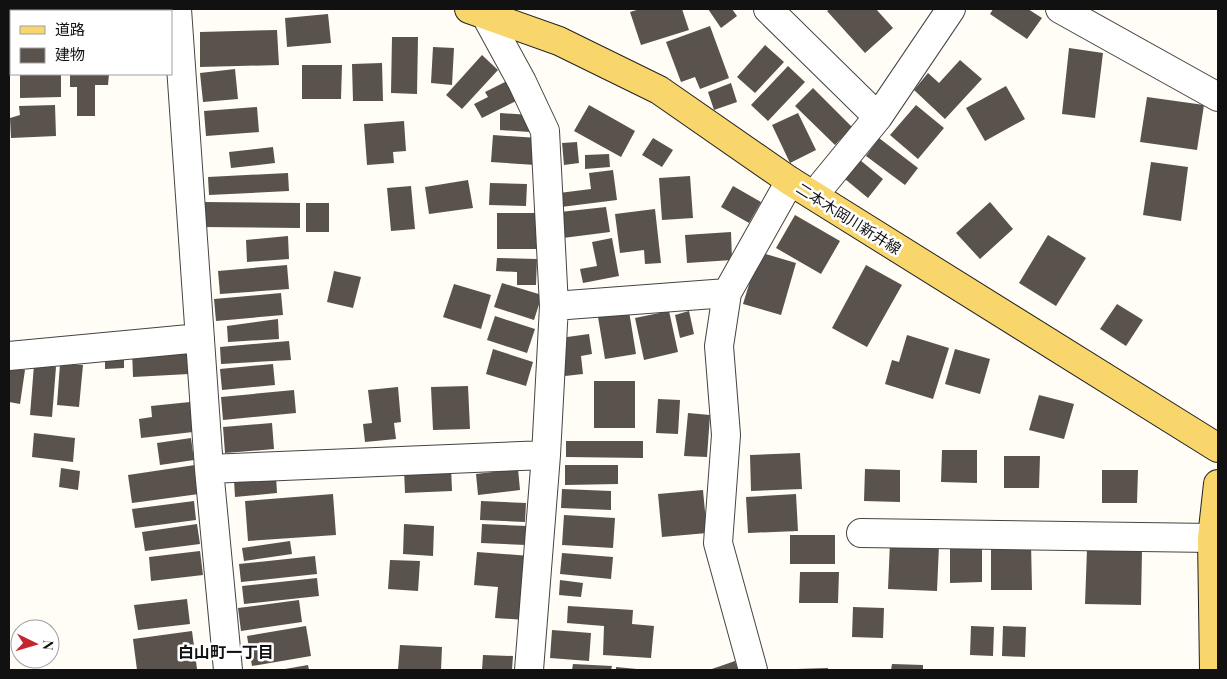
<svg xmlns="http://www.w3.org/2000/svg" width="1227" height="679" viewBox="0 0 1227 679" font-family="'Playfair Display','Noto Sans JP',serif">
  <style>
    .building { fill: #5a524d }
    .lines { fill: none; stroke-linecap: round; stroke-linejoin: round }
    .minor-casing { stroke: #444; stroke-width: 30 }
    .major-casing { stroke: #222; stroke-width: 30 }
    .minor { stroke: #fff; stroke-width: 28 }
    .major { stroke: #f9d66b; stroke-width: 28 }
    .labels { text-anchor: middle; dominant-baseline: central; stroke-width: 5; stroke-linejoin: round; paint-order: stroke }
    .street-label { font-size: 15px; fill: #111; stroke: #fff }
    .neighbourhood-label { font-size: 16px; font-weight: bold; fill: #111; stroke: #fff }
  </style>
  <rect width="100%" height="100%" fill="#fffdf5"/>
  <path class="building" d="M640,9H682L689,30L641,45L630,12Z
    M708,9H732L737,16L721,28Z
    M830,9H876L893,28L865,53L827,11Z
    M993,9H1028L1042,18L1027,39L990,14Z
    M328,14L331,43L287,47L285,18Z
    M710,26L729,78L700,89L695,77L681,82L666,42Z
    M277,30L279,65L200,67V32Z
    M392,37H418L417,94L391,93Z
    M765,45L784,62L755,93L737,77Z
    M433,47L454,48L452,85L431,83Z
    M1069,48L1103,53L1095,118L1062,114Z
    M482,55L498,70L462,109L446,95Z
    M960,60L982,79L945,119L914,90L928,73L939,83Z
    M382,63L383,101H353L352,64Z
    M302,65H342L341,99H302Z
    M788,66L805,82L768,121L751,105Z
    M235,69L238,99L203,102L200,73Z
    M20,74H61V97L20,98Z
    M70,74H109L108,85H95V116H77V87H70Z
    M509,80L518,100L482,118L474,104L488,97L485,92Z
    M731,83L737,102L714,110L708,92Z
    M1006,86L1025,119L985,141L966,108Z
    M813,88L852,127L835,145L795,106Z
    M1147,97L1204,105L1197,150L1140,142Z
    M55,105L56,136L11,138L10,118L20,115L19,106Z
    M589,105L635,131L621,157L574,131Z
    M916,105L944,128L918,159L890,135Z
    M257,107L259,132L206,136L204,111Z
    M500,113L531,115L530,132L500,130Z
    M798,113L816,150L790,163L772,125Z
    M404,121L406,151L393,152L394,163L367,165L364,124Z
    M493,135L538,138L536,165L491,162Z
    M653,138L673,150L662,167L642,155Z
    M879,138L918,168L905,185L866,156Z
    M577,142L579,163L564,165L562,143Z
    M273,147L275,163L231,168L229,152Z
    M609,154L610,167L585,169V155Z
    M860,160L883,179L868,198L845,179Z
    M1151,162L1188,167L1181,221L1143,215Z
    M613,170L617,200L561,207L559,193L591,189L589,173Z
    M288,173L289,191L209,195L208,177Z
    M690,176L693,218L662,220L659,178Z
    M468,180L473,208L429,214L425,187Z
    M490,183L527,184L526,206L489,205Z
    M411,186L415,229L391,231L387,188Z
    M733,186L761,202L749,223L721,207Z
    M202,202L300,203V228L202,227Z
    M990,202L1013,229L980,259L956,233Z
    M306,203H329V232H306Z
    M606,207L610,232L563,238L560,212Z
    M655,209L661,263L645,264L644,250L620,253L615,214Z
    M497,213H536V249H497Z
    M795,215L840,241L821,274L776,248Z
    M731,232L732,260L687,263L685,235Z
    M1048,235L1086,258L1056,306L1019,283Z
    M288,236L289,259L247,262L246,240Z
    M612,238L619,276L583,283L580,269L597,266L592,242Z
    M759,252L796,263L781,315L743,304Z
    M497,258L537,259L536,285H517V272L496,271Z
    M287,265L289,289L220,294L218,271Z
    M866,265L902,285L867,347L832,328Z
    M334,271L361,277L353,308L327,302Z
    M502,283L542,295L534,320L494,307Z
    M454,284L491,295L481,329L443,317Z
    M281,293L283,315L216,321L214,299Z
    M1117,304L1143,320L1126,346L1100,329Z
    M629,311L636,354L605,359L598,317Z
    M669,311L678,352L644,360L635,318Z
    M689,311L694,334L680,338L675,315Z
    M495,316L535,329L527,353L487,340Z
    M278,319L279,339L228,342L227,326Z
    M589,334L592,354L581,356L583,374L565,376L560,338Z
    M907,335L949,348L933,399L885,384L892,360L899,362Z
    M289,341L291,360L221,364L220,347Z
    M188,346L189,374L133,377L132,350Z
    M493,349L533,362L526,386L486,374Z
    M955,349L990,359L980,394L945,384Z
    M124,355V368L105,369V356Z
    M60,364L83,365L79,407L57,405Z
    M273,364L275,385L222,390L220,369Z
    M34,365L56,367L52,417L30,415Z
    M9,368L25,370L20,404L9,402Z
    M594,381H635V428H594Z
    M468,386L470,429L433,430L431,387Z
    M398,387L401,422L394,423L396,439L365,442L363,424L372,423L368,390Z
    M294,390L296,413L223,420L221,397Z
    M1039,395L1074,404L1064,439L1029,430Z
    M658,399L680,400L678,434L656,433Z
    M190,402L193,432L141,438L139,419L152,417L151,406Z
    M688,413L710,415L707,457L684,456Z
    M272,423L274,449L225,453L223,427Z
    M34,433L75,438L73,462L32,457Z
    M191,438L194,460L160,465L157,443Z
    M566,441H643V458L566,457Z
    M942,450H977V483L941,482Z
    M800,453L802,489L751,491L750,455Z
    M1004,456H1040L1039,488H1004Z
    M195,465L199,494L132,503L128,475Z
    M565,465H618V484L565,485Z
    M451,467L452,491L405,493L404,469Z
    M61,468L80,471L78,490L59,487Z
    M518,469L520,490L478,495L476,474Z
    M865,469L900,470V502L864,501Z
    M1102,470H1138L1137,503H1102Z
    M276,476L277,493L235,497L234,480Z
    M562,489L611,491V510L561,508Z
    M703,490L707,533L662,537L658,494Z
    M333,494L336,535L248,541L245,501Z
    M796,494L798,531L748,533L746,497Z
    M194,501L196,520L135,528L132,509Z
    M481,501L526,503L525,522L480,520Z
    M564,515L615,518L613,548L562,545Z
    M197,524L200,544L145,551L142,532Z
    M404,524L434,526L433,556L403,554Z
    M482,524L527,526L526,545L481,543Z
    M790,535H835V564H790Z
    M290,541L292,554L244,561L242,548Z
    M890,542L939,545L937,591L888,589Z
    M991,543H1031L1032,590H991Z
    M950,544H982V582L950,583Z
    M1087,549L1142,550L1141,605L1085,604Z
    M200,551L203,575L151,581L149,557Z
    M477,552L530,556L525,620L495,618L498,587L474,585Z
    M562,553L613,557L611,579L560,574Z
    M315,556L317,574L241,582L239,564Z
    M390,560L420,561L418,591L388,589Z
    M800,572H839L838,603H799Z
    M317,578L319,596L244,604L242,586Z
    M560,580L583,583L581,597L559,595Z
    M187,599L190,624L138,630L134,605Z
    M299,600L302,622L241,631L238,608Z
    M568,606L633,610L632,624L654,626L651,658L603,655L604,626L567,623Z
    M853,607L884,608L883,638L852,637Z
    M306,626L311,656L252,666L247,636Z
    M971,626L994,627L993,656L970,655Z
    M1003,626L1026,627L1025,657L1002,656Z
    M552,630L591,633L589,661L550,658Z
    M192,631L197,669L137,670L133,639Z
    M400,645L442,647L441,670H398Z
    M483,655L513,656L512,670H482Z
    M735,661L738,670H709Z
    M573,664L612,666L611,670H572Z
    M892,664L923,665V670H891Z
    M308,665L309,670H285V669Z
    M616,667L637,669V670H616Z
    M828,668V670H797V669Z"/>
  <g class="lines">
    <defs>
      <path id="minor" d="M177,9L209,469L228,670
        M768,9L878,117
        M1060,9L1218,97
        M486,16L522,82L545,131L554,306L546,455L529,670
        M814,195L878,117L951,9
        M554,306L727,293
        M9,356L200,338
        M209,469L546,455
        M861,533L1212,538
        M753,670L718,543L726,435L719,346L727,293L790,181"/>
      <path id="major" d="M469,9L559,41L659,90L790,181L1218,448
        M1214,670L1212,538L1218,484"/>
    </defs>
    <use href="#minor" class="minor-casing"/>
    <use href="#major" class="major-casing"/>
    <use href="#minor" class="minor"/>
    <use href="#major" class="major"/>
  </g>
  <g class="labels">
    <g class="street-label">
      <text transform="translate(849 218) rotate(32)">二本木岡川新井線</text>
    </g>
    <g class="neighbourhood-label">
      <text x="226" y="651">白山町一丁目</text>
    </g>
  </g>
  <rect width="1227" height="679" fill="none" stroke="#111111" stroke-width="20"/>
  <rect x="10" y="10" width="162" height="65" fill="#ffffff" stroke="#a0a0a0"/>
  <rect x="20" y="26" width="25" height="8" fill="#f9d66b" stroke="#a0a0a0"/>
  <text x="55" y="35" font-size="15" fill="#111111">道路</text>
  <rect x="20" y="48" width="25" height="15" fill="#5a524d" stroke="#a0a0a0"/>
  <text x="55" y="60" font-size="15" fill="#111111">建物</text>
  <g transform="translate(35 644) rotate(95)"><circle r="24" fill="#ffffff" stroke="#a0a0a0"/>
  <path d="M0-4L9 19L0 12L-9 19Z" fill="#c4262e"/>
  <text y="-8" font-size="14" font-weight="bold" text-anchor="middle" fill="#111111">N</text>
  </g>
</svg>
